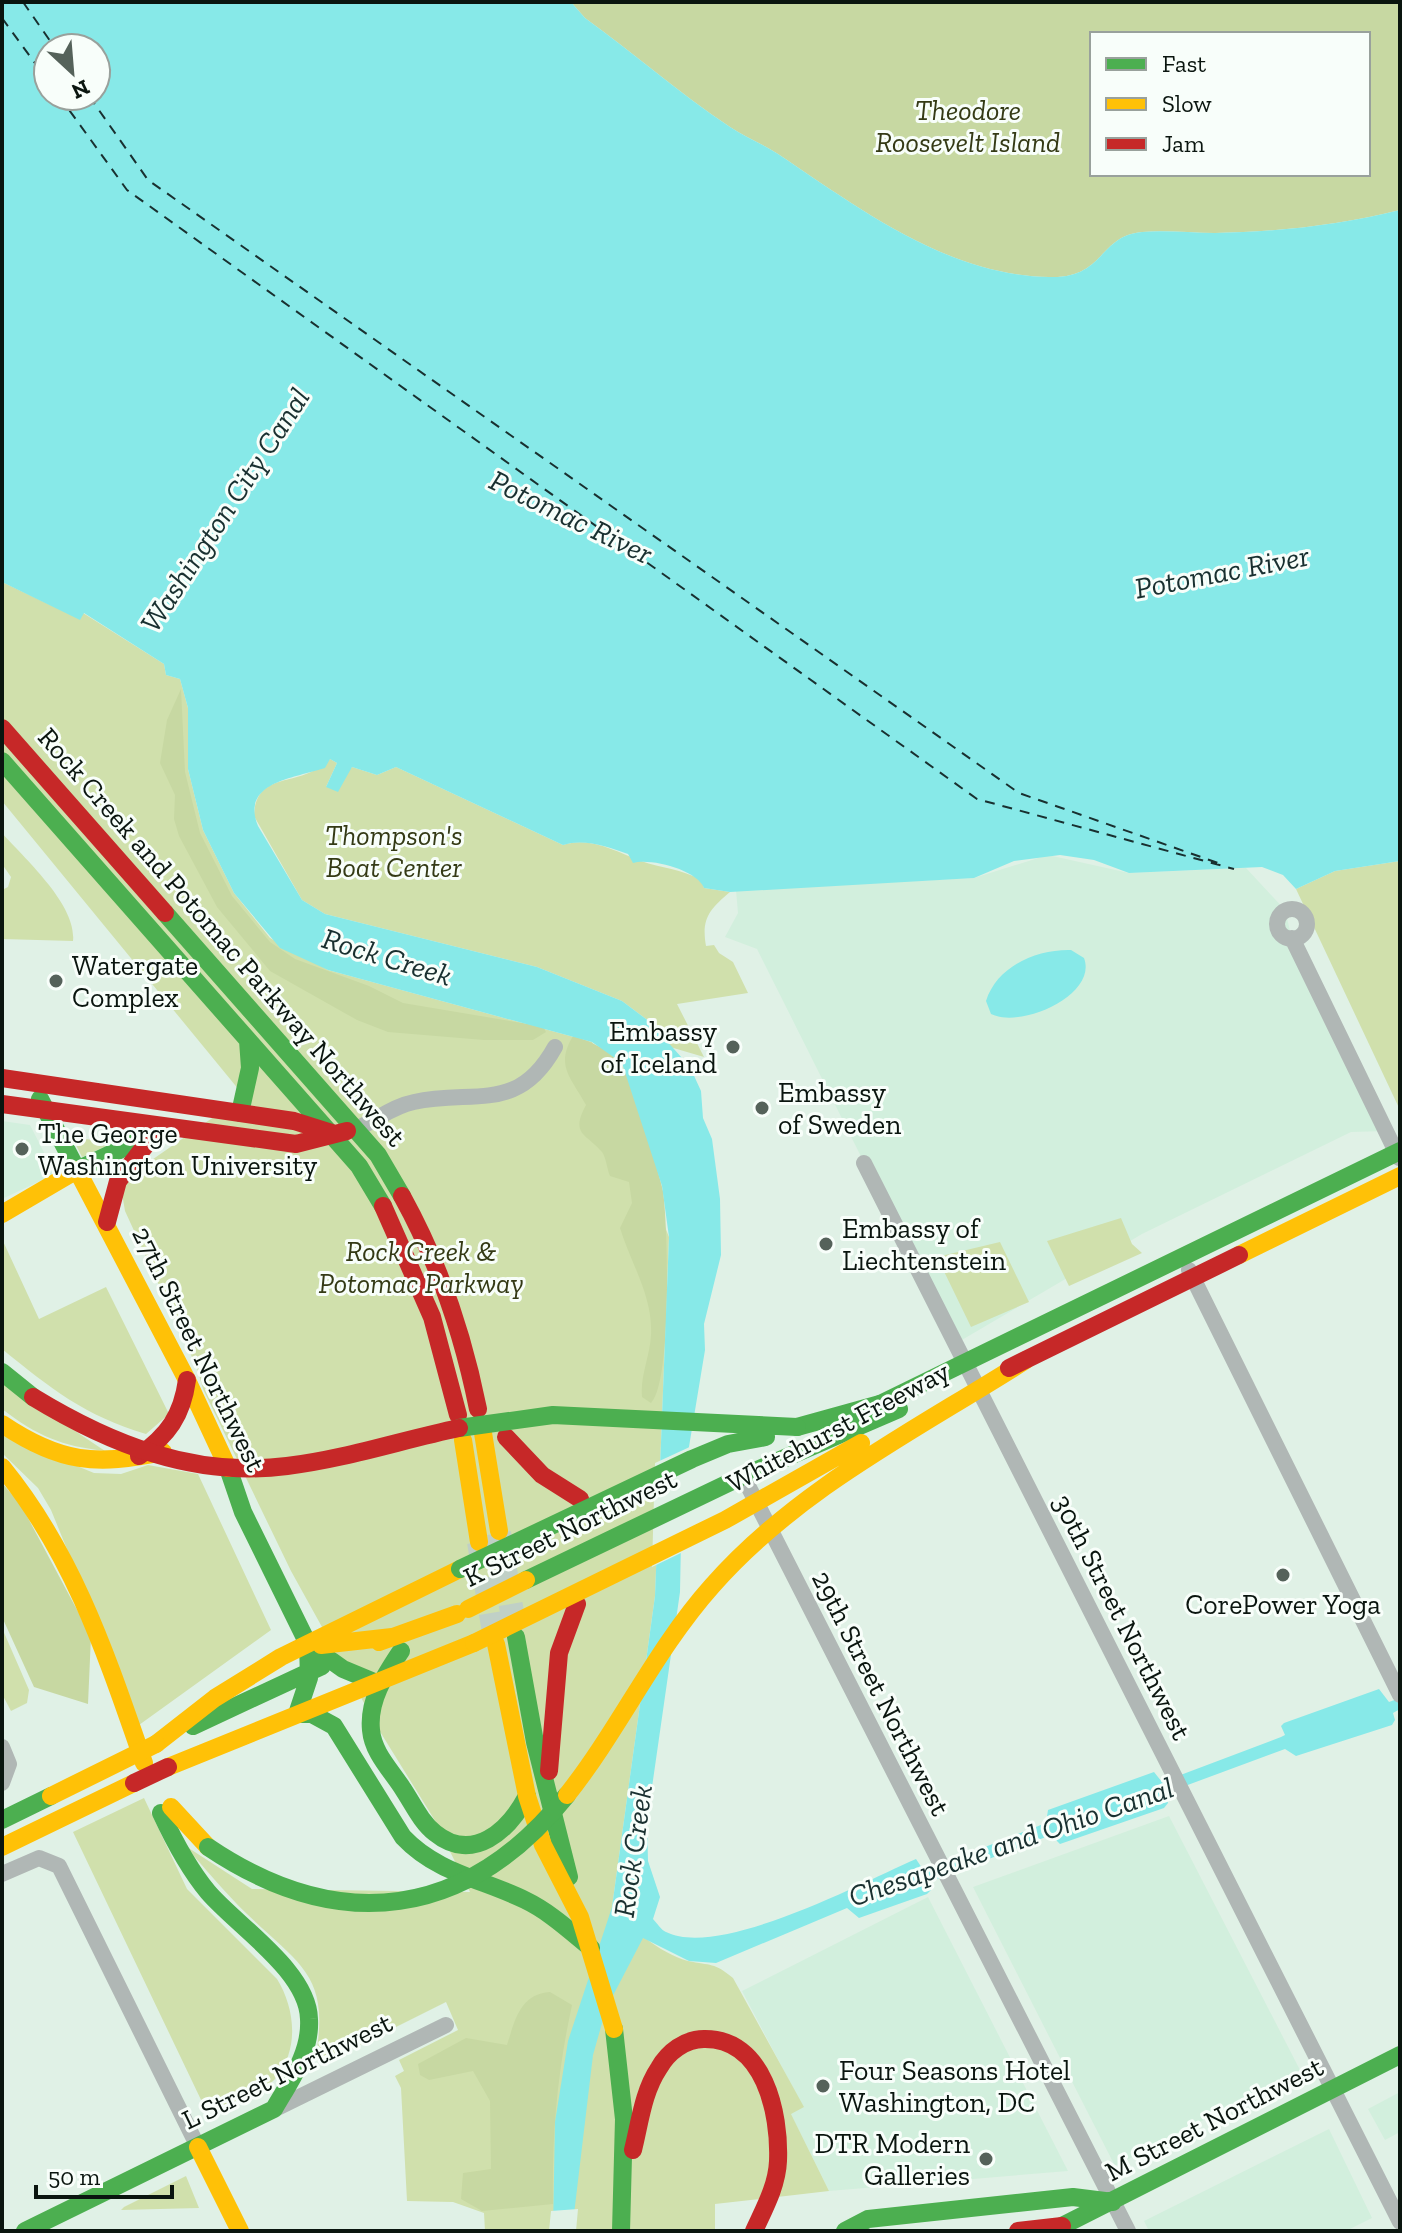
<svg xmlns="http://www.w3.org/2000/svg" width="1402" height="2233" viewBox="0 0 1402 2233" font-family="'Zilla Slab',serif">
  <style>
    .built { fill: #d2efdd }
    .green { fill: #d0e0ac }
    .forest { fill: #c7d8a2; fill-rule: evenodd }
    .water { fill: #87e9e8; fill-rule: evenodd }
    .pier { fill: #e0f1e6 }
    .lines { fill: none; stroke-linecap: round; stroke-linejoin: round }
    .ferry { stroke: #193030; stroke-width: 2; stroke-dasharray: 10 8; stroke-linecap: butt }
    .primary-tunnel { stroke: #c0d0c6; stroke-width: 24; stroke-dasharray: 24 12; stroke-linecap: butt }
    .street { stroke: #b0b7b5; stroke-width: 16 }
    .fast { stroke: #4caf50; stroke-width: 18 }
    .slow { stroke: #ffc107; stroke-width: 18 }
    .jam { stroke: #c62828; stroke-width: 18 }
    .fast-bridge { stroke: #4caf50; stroke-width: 18 }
    .slow-bridge { stroke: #ffc107; stroke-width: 18 }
    .jam-bridge { stroke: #c62828; stroke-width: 18 }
    .poi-dot { fill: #55625a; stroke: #f8fefa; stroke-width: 3 }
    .labels { text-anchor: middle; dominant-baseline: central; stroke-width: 6; stroke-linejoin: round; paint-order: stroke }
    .park-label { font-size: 28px; font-style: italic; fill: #343a15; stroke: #f8fefa }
    .street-label { font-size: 28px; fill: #0a150f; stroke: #f8fefa }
    .poi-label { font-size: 28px; fill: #0a150f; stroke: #f8fefa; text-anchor: start }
    .water-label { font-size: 30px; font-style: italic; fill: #193030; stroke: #f8fefa }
  </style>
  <rect width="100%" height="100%" fill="#e0f1e6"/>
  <path class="built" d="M1048,855L1129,873L1246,868L1285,910L1292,939L1386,1131L1351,1132L1142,1234L955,1344L757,949L725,937L738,913L736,890L974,878Z
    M2,1121L30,1125L55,1174L2,1199Z
    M1169,1816L1300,2070L1115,2166L973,1887Z
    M928,1897L1068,2171L829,2191L790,2113L803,2107L742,1991Z
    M1400,2092V2132L1385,2140L1368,2109Z
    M1329,2129L1372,2218L1346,2231H1149L1144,2221Z"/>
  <path class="green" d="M2,582L80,619L83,613L164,664L166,675L180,679L188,708V769L203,830L234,893L270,938L328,970L592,1042L669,1237L655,1596L612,1907C634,1929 657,1952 688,1961C711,1966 714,1962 733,1978L804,2107L791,2114L829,2191L715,2204V2231H485L484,2213L453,2202L407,2201L401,2088L395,2076L404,2071L399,2060L458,2030L446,2002L324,2063L315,2060C331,1975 301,1966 247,1914C225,1893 205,1868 184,1845L252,1889L470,1892L434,1819L379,1730L291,1571L203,1389L197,1368L125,1211L120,1182L244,1096L2,801Z
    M330,759L337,763L326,787L352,767L377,775L396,767L563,845C591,836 616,852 641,861C661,868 682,869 701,880L704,888L730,892C710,909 701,918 706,946L714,945L719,953L733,962L748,993L677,1004L704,1057L670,1047L650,1022L622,1001L537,967L325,914L302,900L254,816C256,775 288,785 315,770C320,767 325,762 330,759Z
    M2,833C25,859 77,905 73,941L2,939V890L8,887L11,877L2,864Z
    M1400,861V1110L1296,889L1335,871Z
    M86,1139L113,1143L82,1157L74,1141Z
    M1121,1218L1132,1244L1142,1253L1069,1286L1047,1241Z
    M2,1239L39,1319L106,1287L169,1414L146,1434C85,1416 50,1388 2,1349Z
    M1000,1242L1029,1302L971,1327L937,1257Z
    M2,1382L105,1451C62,1446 37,1436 2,1409Z
    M2,1435L94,1473L121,1474L148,1465L198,1474L271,1630L139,1725L51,1510L38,1488L2,1453Z
    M2,1628L29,1690L27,1703L11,1711L2,1694Z
    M144,1798L187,1889L277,1979C295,2008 300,2050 275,2079C262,2093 230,2102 213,2110L203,2104L73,1832Z
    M186,2176L199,2208L121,2210L124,2207Z"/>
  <path class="forest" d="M571,2H1400V210C1340,225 1277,232 1215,233C1191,233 1166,230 1142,232C1098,236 1105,279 1049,277C946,275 859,208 778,154C763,144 745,137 730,127C680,94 634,53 585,18ZM1092,34H1368V174H1092Z
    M181,689L185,772L200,833L232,896L270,942L295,959L369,986L403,1003L528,1024L544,1028L546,1032L533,1040H484L388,1032L357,1020L270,971L217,907L179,836L174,819L175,795L160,763L167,720Z
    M573,1036C589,1041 609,1049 621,1063C627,1070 661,1177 663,1191C668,1225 672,1382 651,1403L642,1397C640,1376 650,1356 651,1335C653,1296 631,1264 620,1228L632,1203L629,1182L610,1176C607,1169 606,1157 602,1152C586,1133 570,1135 586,1105C571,1077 555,1066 573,1036Z
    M2,1483L21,1505L91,1636L88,1704L34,1687L2,1617Z
    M550,1992L572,2005C557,2074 552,2133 553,2204L482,2211L461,2199L463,2173L491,2169L490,2101L473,2071L429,2080L420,2075L418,2064L466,2038L507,2045C515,2020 520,1994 550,1992Z"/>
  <path class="water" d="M2,2H571L585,18C634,53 680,94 730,127C745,137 763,144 778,154C859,208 946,275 1049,277C1105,279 1098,236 1142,232C1166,230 1191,233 1215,233C1277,232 1340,225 1400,210V861L1335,871L1296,889L1283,875L1262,867L1129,873L1094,860L1060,855L1014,861L974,878L730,892L704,888C697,870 651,858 633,863L628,854C608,847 584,838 563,845L396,767L377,775L352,767L338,792L326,787L337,763L330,759L325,768C295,778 240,782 258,826L302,900L325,914L537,967L622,1001L650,1022L690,1067L701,1091L703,1118L712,1139L720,1199L721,1255L704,1324L705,1350L682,1489L680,1592L647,1822L648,1861L660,1897L653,1919C657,1923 661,1930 666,1932C720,1959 863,1882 916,1859L924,1871L1046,1823L1048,1810L1154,1772L1162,1782L1281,1737L1285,1735L1281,1726L1284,1723L1379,1689L1389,1702L1400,1698V1709L1393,1713L1395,1720L1392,1725L1296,1756L1285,1749L1166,1793L1168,1803L1164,1808L1060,1844L1051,1835L929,1882L931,1890L927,1894L859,1918L847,1908L716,1963L689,1961L643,1938L606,2009L593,2055L572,2231H553L555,2122L568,2041L612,1907L655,1596L669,1237L662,1186L622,1063L592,1042L328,970L280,948L234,893L203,830L188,769V708L180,679L166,675L164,664L84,613L80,620L2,582ZM48,48H96V96H48Z
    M1071,950L1084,958C1098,995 1021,1029 991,1014L986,1001C997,966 1037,949 1071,950Z"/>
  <path class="pier" d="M694,1445L686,1489L685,1551L652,1567L655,1463Z
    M578,2209L576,2231H549L551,2211Z"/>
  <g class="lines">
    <path class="ferry" d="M23,2L55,48
      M2,18L48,81
      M59,96L127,190L977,799L1234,869
      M89,96L148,180L1019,793L1218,863"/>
    <path class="primary-tunnel" d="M499,1533L516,1637
      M479,1542L496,1644"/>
    <path class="street" d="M1277 924a15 15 0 1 1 30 0a15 15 0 1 1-30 0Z
      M1292,938L1399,1158
      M358,1128C377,1120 393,1106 414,1102C475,1089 518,1114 555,1047
      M864,1163L1400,2222
      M1189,1270L1400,1695
      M743,1476L1128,2231
      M2,1747L9,1764L2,1783
      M2,1874L39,1858L59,1866L198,2147
      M279,2107L446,2025"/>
    <path class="fast" d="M2,761L359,1166L383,1206
      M165,913L378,1155L402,1196
      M40,1099L77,1170L155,1133
      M240,1113L250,1068L248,1040
      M2,1372L33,1397
      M797,1427L880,1404
      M228,1468L243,1512L308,1644L309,1678L297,1714
      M526,1580L743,1476L899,1409
      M516,1637L535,1742L569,1877
      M308,1644L343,1669L379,1684
      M401,1651C385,1675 368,1700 371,1730C373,1753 391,1770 403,1789C413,1804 421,1822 435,1833C473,1864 509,1830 527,1796
      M297,1714H312L334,1726L403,1837C437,1873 482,1879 525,1900C550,1912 570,1931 591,1948
      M193,1726L322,1666
      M161,1813C174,1841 188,1868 208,1892C237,1926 308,1971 309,2019C311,2053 290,2081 274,2109
      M2,1820L51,1796
      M614,2029L624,2119L621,2231
      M25,2231L274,2109
      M845,2231L868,2219L1073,2197L1113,2202
      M1052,2231L1400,2055"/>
    <path class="slow" d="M2,1214L77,1170L187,1380L228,1468
      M2,1424C60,1463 96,1466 163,1452
      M483,1433L499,1531
      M463,1440L479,1542
      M2,1467C74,1555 107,1657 144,1763
      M379,1642L457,1614
      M496,1644L527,1796L543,1845L580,1917L614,2029
      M321,1645L392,1637
      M156,1744L215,1698L281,1657L460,1569
      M168,1767L474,1643
      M171,1807L208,1847
      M2,1847L134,1783
      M198,2147L240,2231"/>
    <path class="jam" d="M2,728L165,913
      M2,1078L294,1121L332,1133
      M2,1104L296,1144L347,1131
      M402,1196C439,1263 463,1334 478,1409
      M383,1206L432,1317L458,1415
      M107,1222L118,1181L155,1133
      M506,1437L542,1475L580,1499
      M139,1456C168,1435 182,1416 187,1380
      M549,1771L559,1653L577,1604
      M633,2150C640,2122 643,2092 659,2068C668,2052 685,2039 704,2039C764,2038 780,2113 778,2161C777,2186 764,2209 754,2231
      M1018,2231L1062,2226"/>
    <path class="fast-bridge" d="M880,1404L1400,1151
      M459,1428L553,1415L797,1427
      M460,1569L692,1459L728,1444L766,1437
      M208,1847C340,1936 467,1919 567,1795"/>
    <path class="slow-bridge" d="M1239,1255L1400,1176
      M468,1609L526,1580
      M474,1643L725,1520L861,1443
      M567,1795C620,1728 655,1650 712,1586C798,1488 918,1429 1026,1360
      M51,1796L156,1744"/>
    <path class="jam-bridge" d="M1009,1368L1239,1255
      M33,1397C110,1444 194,1478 287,1466C345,1459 402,1440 459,1428
      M134,1783L168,1767"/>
  </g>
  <g class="poi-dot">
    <circle cx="56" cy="981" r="8"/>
    <circle cx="733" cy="1047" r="8"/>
    <circle cx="762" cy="1108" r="8"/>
    <circle cx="22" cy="1149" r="8"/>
    <circle cx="826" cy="1244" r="8"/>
    <circle cx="1283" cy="1575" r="8"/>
    <circle cx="823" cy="2086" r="8"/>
    <circle cx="986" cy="2159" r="8"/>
  </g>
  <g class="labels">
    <g class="park-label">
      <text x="968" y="110">Theodore<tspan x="968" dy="32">Roosevelt Island</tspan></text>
      <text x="394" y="835">Thompson's<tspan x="394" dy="32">Boat Center</tspan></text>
      <text x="421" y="1251">Rock Creek &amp;<tspan x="421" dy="32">Potomac Parkway</tspan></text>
    </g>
    <g class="street-label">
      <text transform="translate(222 937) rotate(49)">Rock Creek and Potomac Parkway Northwest</text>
      <text transform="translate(199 1349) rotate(64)">27th Street Northwest</text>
      <text transform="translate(838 1427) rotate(-28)">Whitehurst Freeway</text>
      <text transform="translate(570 1528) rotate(-26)">K Street Northwest</text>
      <text transform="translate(1122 1617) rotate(63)">30th Street Northwest</text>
      <text transform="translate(881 1693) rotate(63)">29th Street Northwest</text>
      <text transform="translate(287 2071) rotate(-26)">L Street Northwest</text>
      <text transform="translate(1214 2119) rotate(-27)">M Street Northwest</text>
    </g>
    <g class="poi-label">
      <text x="72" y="965">Watergate<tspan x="72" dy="32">Complex</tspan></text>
      <text x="717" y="1031" text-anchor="end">Embassy<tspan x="717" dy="32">of Iceland</tspan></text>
      <text x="778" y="1092">Embassy<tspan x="778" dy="32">of Sweden</tspan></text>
      <text x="38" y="1133">The George<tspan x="38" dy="32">Washington University</tspan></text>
      <text x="842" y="1228">Embassy of<tspan x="842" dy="32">Liechtenstein</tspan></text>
      <text x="1283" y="1604" text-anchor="middle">CorePower Yoga</text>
      <text x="839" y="2070">Four Seasons Hotel<tspan x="839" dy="32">Washington, DC</tspan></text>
      <text x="970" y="2143" text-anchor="end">DTR Modern<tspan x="970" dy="32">Galleries</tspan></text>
    </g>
    <g class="water-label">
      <text transform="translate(225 510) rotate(-57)">Washington City Canal</text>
      <text transform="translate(571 517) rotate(26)">Potomac River</text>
      <text transform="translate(1222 572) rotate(-11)">Potomac River</text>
      <text transform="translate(387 957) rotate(17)">Rock Creek</text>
      <text transform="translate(1011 1842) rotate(-19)">Chesapeake and Ohio Canal</text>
      <text transform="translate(633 1851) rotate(-82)">Rock Creek</text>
    </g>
  </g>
  <rect width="1402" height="2233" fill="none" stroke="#0a150f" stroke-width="8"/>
  <rect x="1090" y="32" width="280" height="144" fill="#f8fefa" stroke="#99a19c" stroke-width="2"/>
  <rect x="1106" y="58" width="40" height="12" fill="#4caf50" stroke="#99a19c" stroke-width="2"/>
  <text x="1162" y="72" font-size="24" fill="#0a150f">Fast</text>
  <rect x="1106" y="98" width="40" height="12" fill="#ffc107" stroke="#99a19c" stroke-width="2"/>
  <text x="1162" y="112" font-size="24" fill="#0a150f">Slow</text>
  <rect x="1106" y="138" width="40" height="12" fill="#c62828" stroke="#99a19c" stroke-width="2"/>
  <text x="1162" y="152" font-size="24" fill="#0a150f">Jam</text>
  <g transform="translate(72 72) rotate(154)"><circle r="38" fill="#f8fefa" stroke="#99a19c" stroke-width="2"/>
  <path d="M0-6L14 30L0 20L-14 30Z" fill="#55625a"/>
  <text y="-12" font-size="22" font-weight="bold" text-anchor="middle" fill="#0a150f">N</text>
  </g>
  <path d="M36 2185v12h136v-12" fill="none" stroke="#0a150f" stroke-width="4"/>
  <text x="48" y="2185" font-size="24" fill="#0a150f" stroke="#f8fefa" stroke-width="6" paint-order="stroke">50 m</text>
</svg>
